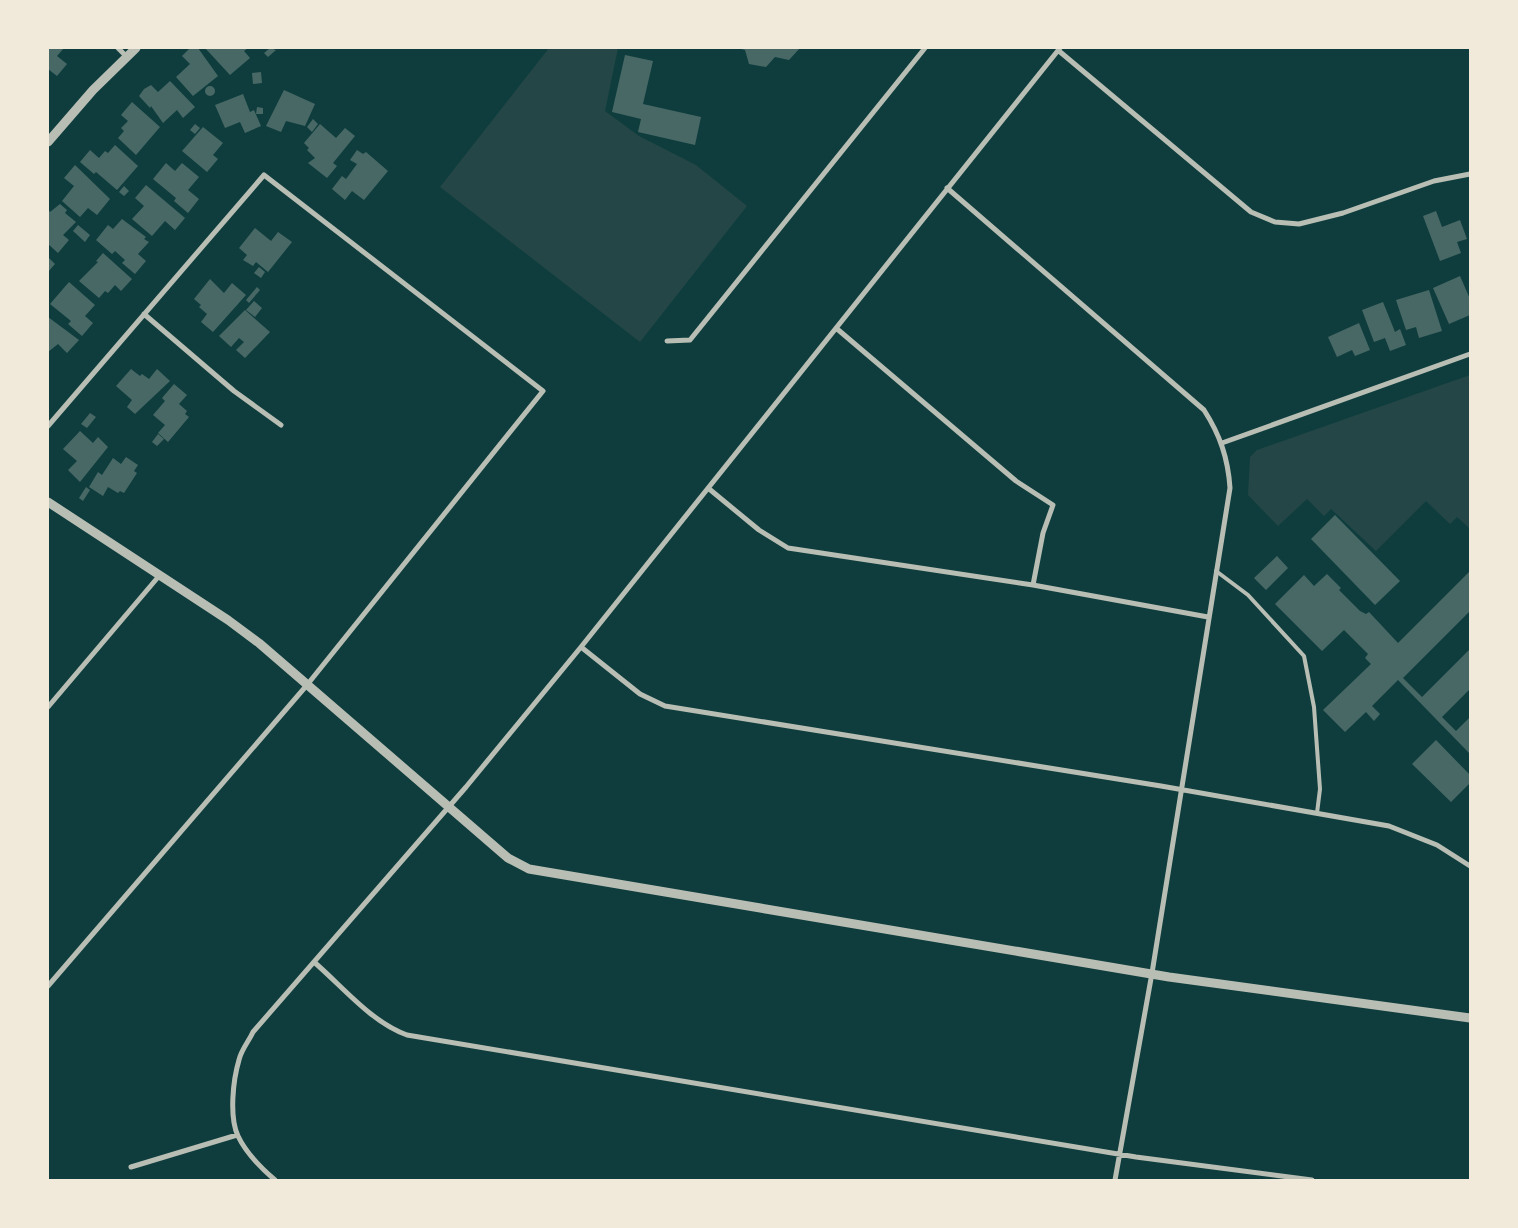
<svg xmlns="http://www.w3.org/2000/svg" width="1518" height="1228" viewBox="0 0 1518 1228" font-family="'Public Sans',sans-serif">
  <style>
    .green { fill: #244646 }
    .building { fill: #486865 }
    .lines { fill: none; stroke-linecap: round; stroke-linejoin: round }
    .service { stroke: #b8beb3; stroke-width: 4 }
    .minor { stroke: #b8beb3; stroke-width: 5 }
    .tertiary { stroke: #b8beb3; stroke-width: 9 }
  </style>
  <rect width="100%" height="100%" fill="#0f3d3e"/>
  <path class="green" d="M549,48H618L605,111L639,136L696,165L747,206L640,342L440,187Z
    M1470,375V529L1457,517L1450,524L1426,501L1376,551L1331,509L1324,516L1307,499L1278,526L1248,495L1250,457L1257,450Z"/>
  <path class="building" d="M48,48H64L57,56L67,64L57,76L48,69Z
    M190,48H198L218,76L193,96L176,77L190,64L182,56Z
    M205,48H248L244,51L250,58L230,75Z
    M270,48L276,50L268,57L264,53Z
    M738,48H800L789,60L775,57L766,67L749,64L745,50Z
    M625,55L653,61L643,104L701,117L695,145L638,132L641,119L612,112Z
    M261,72L262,83L253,84L252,73Z
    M170,81L195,107L183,118L177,110L163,123L151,106L150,108L139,96L144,89L151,85L158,92Z
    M205 91a5 5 0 1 1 10 0a5 5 0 1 1-10 0Z
    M284,90L315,104L305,126L286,121L281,132L266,126Z
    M243,94L250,112L254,110L261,126L245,133L240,122L225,128L215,105Z
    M132,102L160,127L136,155L118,138L124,131L121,128L128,121L121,115Z
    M257,107L263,108V114H256Z
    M313,119L318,124L312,132L307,127Z
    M195,124L200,128L195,134L190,130Z
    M320,124L336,138L345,128L355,136L333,163L337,166L327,178L308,163L315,158L307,150L309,148L304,143Z
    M203,127L223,143L213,155L218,159L207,172L182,151Z
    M115,145L138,166L117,190L96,172L94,174L80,162L90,150L99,158L105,151L108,153Z
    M357,150L363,154L366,152L388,171L364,200L352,191L345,200L332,189L342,176L346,179L357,164L350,160Z
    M166,163L175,171L182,163L199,177L188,190L199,199L188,213L174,201L176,198L153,179Z
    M75,165L110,199L97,215L88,208L80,217L62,201L74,186L64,178Z
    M146,185L185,218L175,230L165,221L152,236L132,219L144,206L135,198Z
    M124,186L129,191L124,196L119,192Z
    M60,204L67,210L65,213L76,222L63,235L69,240L58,253L48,244V209L50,212Z
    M1436,211L1442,227L1460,220L1467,239L1457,242L1461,253L1440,261L1423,216Z
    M122,219L146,237L144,239L149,242L138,254L146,261L135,274L122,263L125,260L115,251L112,254L96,240L108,225L113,229Z
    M78,225L90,235L85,242L73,231Z
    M255,228L271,241L278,232L292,242L268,272L256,262L253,266L243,260L247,255L239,248Z
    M103,253L132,279L121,291L115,285L108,293L105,291L99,298L79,281L98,262L96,261Z
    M48,257L55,264L48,272Z
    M259,267L265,272L261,278L254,273Z
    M1460,276L1470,299V315L1449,324L1433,288Z
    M210,279L224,293L232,283L246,295L213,332L201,322L207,314L199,307L201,305L194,299Z
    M69,282L95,305L85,316L93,323L82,336L68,324L71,321L50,304Z
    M257,287L260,290L249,303L246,300Z
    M1429,290L1442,331L1419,338L1416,327L1406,330L1396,300Z
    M254,301L262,308L255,317L246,310Z
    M1383,302L1395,332L1400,329L1406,345L1390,351L1385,338L1374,342L1362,310Z
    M245,310L270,332L245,358L236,350L244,342L239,338L231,347L219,336Z
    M48,317L79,340L67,353L58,344L48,352Z
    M1359,323L1370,350L1355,356L1352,350L1337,357L1328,337Z
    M131,369L140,376L142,374L149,379L157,369L170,381L135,414L127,407L132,400L116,386Z
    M174,384L187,395L179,404L187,411L185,414L189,417L168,442L158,433L165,425L153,415L165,401L162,398Z
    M90,413L96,417L87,428L81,424Z
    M80,431L93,443L98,437L108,447L80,482L68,470L77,461L63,449Z
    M158,434L164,439L157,446L152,442Z
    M126,457L138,465L134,471L137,473L124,493L120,491L118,493L108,487L103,496L89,487L98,472L102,475L113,458L121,464Z
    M86,487L90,490L83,501L79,498Z
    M1335,515L1400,581L1375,605L1311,539Z
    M1277,556L1288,568L1266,590L1254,578Z
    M1470,571V611L1403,678L1422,697L1470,649V689L1442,717L1456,731L1470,717V754L1398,680L1372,706L1380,714L1374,721L1366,712L1345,732L1323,710L1371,664L1365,658L1368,654L1344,630L1322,651L1275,604L1304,575L1314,586L1327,574L1341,588L1339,590L1360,611L1366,614L1369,612L1398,643Z
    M1436,740L1470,775V783L1451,802L1412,764Z"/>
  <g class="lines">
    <path class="service" d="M1216,571L1248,595L1304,656L1314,707L1320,789L1317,813"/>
    <path class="minor" d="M118,48L126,56
      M1059,51L1251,212L1275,222L1299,224L1343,213L1434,181L1470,174
      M947,188L1204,410C1220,435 1228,458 1230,488L1152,973L1115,1180
      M144,314L234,391L281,425
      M836,328L1016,481L1053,505L1043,533L1033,585
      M667,341L690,340L925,48
      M48,426L264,175L543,391L307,685L48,986
      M1222,443L1470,354
      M708,488L759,530L788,548L1033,585L1208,617
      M581,647L640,694L665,706L1161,786L1389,826L1437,845L1470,866
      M48,707L159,576
      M314,962C343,987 371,1022 407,1035L1136,1157L1312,1180
      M131,1167L237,1135
      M275,1180C261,1168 246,1153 238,1136C229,1117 233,1080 239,1060C241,1050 249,1041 253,1032L466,787L581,647L1060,48"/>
    <path class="tertiary" d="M48,142L93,90L136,48
      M48,502L228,620L259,643L508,858L529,869L1169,977L1470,1018"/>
  </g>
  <rect width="1518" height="1228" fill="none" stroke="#f1e9da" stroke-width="98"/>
</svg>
